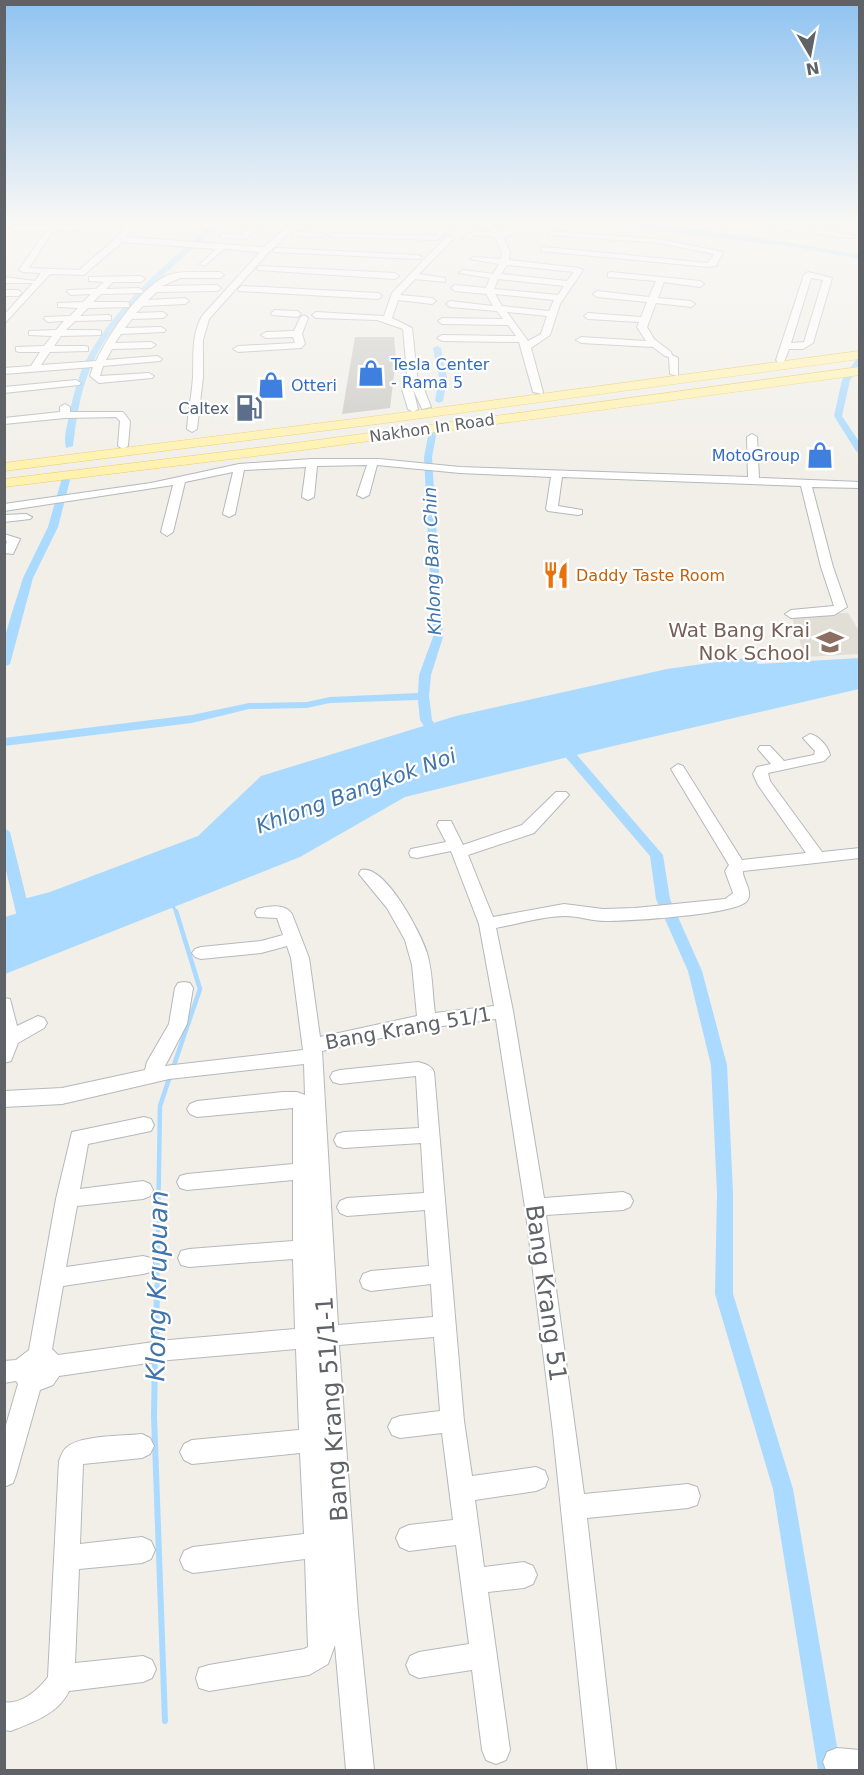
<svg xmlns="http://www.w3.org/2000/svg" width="864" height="1775" viewBox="0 0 864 1775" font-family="'DejaVu Sans',sans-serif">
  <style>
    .education { fill: #e1ded6 }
    .water { fill: #aadaff }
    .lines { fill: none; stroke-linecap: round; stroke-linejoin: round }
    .stream-far2 { stroke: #aadaff; stroke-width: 3 }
    .stream-far1 { stroke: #aadaff; stroke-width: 4.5 }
    .stream { stroke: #aadaff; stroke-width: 6 }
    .canal { fill: #aadaff; fill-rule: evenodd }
    .building { fill: #cccac5 }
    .minor-casing { stroke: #b5b8bc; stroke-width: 2 }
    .major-casing { stroke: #f2c960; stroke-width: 1 }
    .minor { fill: #fff; fill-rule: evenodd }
    .major { fill: #fff2af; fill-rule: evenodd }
    .labels { text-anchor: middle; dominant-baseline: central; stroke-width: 4.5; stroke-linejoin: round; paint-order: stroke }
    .far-shop-label { font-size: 16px; fill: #366cbe; stroke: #fff; text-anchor: start }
    .far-service-label { font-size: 16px; fill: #4e5e75; stroke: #fff; text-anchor: end }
    .far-street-label { font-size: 16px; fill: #5f6368; stroke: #fff }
    .far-food-label { font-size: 16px; fill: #c56008; stroke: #fff; text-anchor: start }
    .far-water-label { font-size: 18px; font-style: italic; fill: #4174aa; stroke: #fff }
    .education-label { font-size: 20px; fill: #785e54; stroke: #fff; text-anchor: end }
    .street-label { font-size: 20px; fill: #5f6368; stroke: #fff }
    .water-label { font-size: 21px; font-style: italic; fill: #4174aa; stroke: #fff }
    .near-street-label { font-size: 24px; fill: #5f6368; stroke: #fff }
    .near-water-label { font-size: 26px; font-style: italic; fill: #4174aa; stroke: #fff }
  </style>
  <rect width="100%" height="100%" fill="#f1efe8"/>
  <path class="education" d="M848,613L859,631V654L805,657L791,614Z"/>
  <path class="water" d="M753,657L758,664L859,658V689L609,747L405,797L300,857L5,974V917L18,913L16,901L50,892L198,836L261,776L456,716L667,669Z"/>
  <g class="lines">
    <path class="stream-far2" d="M171,903L177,913"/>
    <path class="stream-far1" d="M173,1068L200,989L176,911
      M157,1289L160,1106L170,1076"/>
    <path class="stream" d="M156,1345L157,1287
      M155,1359L154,1416L165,1721"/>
    <path class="canal" d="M211,225H218C174,269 114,310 90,369C80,393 76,420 73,446L66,448C63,437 68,423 70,412C74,391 80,370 91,351C120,302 168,262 211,225Z
      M608,225C692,225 777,240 860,255V259L801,248Z
      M437,346L441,348L447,377L443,401L439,403L435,401L439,377L433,348Z
      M857,358H860V366L850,380L842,416L860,443V454L856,451L834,416L842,380Z
      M433,428L437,431L432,457L443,637L431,675L429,696L432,720L445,740L443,743H435L420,720L418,700L330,703L307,708L249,709L192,723L4,746V738L192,715L249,703L307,702L330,697L418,693L419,675L433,637L424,457L429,431Z
      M62,478L70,480L58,527L33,578L10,664L4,667V640L10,619L23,578L48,527Z
      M560,739L564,740L663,855L670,899L702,971L727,1065L733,1193V1294L793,1489L841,1770H818L773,1489L715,1294L717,1193L711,1065L688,971L656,899L650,856L556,746L554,743Z
      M4,828L10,832L31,917L24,922L17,917L4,862Z"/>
  </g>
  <path class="building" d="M355,337H394L396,359L390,408L342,414Z"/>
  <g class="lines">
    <defs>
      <path id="minor" d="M11,225H91L83,230L53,231L29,268L79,270L115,239L127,225H136L126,237L264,247L288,225H297L269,252L209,319L203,340V377L197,429L192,432L187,429C188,412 192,394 193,377C194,355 191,336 202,316L260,252L224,249L204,266L200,264L216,249L122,242L84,275L50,274L4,324V315L33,283H4V277L35,281L41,273L23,272L19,270L46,231H14L10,229Z
        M252,225H261L246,239L223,238L219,236L223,234L241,235Z
        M446,225H455L437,240L332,237L328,235L332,233L435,236Z
        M486,225H494L500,233L511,225H520L509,236L503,237L510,252L509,260L579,268L583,270L560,304L550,335L531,348L543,392L542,394L533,392L519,342L442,341L437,338L442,335L516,336L508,325L442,324L438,321L442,318L503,319L497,311L450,307L446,304L450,301L493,306L486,294L455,291L451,288L455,285L486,288L490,278L459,273L463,270L493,274L499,264L470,259L474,257L501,259L502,252L495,237L475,235L467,240L463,238L473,231L491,232ZM507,265L574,272L567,281L501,274ZM498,279L564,286L558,295L494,289ZM495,294L554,300L549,311L502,306ZM507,312L547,316L541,334L528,341Z
        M726,225H736L728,230L724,228Z
        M755,225H795L788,231Z
        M816,225H824L823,230L856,236L852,238L818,234L814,229Z
        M548,231L659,239L723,252L716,266L708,267L541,251V247H544L708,263L714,254L659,243L551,235H548Z
        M296,232L321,233L325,235L321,237L293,236L292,234Z
        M447,236L454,238L419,274L445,278V282L415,279L400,295L432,298L436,301L432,304L398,300L392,318L412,328L418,384L424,389L431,407L422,409L413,389L418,409L413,412L408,409L402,389L408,384L403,329L377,320L316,318L312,315L316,312L384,316L392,293Z
        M277,248L418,255L422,257L418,259L274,252L273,250Z
        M261,266L395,273L399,276L395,279L258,270L257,268Z
        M194,272H220L224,275L220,278H180L162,286L217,285L221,288L217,291L157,292L148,300L185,298L189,301L185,304L143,306L136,313L163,312L167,315L163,318L132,319L125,328L161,327L166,330L164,332L121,334L115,343L151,342L156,345L151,348L112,349L106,360L157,356L162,359L160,361L103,366L100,376L149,373L154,376L152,378L99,383L90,376L93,367L4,374V368L31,366L40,352H19L16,351V347L44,346L52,336L29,335V331L56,330L64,321L48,322L44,319L45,317L70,316L78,308L58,307V303L83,302L91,294L71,295L67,292L68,290L96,289L104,282L89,281V277L141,276L145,279L141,282H113L106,289L139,288L143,291L142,293L101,294L93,302H126L129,303V307L88,308L80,316L108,315L111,316V320L75,321L66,330H98L101,331V335L61,336L54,346H85L88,347V351L50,352L41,365L96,361C109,334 138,290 166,276C174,272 185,272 194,272Z
        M611,272L700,281L704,284L700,287L664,282L658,298L691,301L695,304L691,307L656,303L647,327L654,339L671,352L672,355L678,358V376L670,374L669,357L665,356L653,347L581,343L576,340L581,337L646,341L637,327L639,322L588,319L584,316L588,313L641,317L647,302L597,297L593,294L597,291L649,297L656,281L608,277V273Z
        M808,272L832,278L813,343L803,349H789L784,362H778L776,360L804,275ZM811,278L823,280L804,342L791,343Z
        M242,286L378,293L382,296L378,299L239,291L238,289Z
        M4,290H18L22,293L18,296H4Z
        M275,310L297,311L301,314L297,317L272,315L271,313Z
        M304,315L308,318L302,334L305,344L301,348L238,352L233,349L238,346L295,343L293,337L266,338L261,335L266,332L294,331L300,318Z
        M76,380L81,383L79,385L4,393V387Z
        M65,404L70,407V412H123L130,421L128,446L123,449L118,446L120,421L116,417L65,418L4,424V418L60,412V407Z
        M752,434L757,437L759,478L860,482V488L812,487L833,567L847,607L834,615L791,618L785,614L791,610L834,606L821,567L801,486L562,477L558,506L582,510V514L578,515L548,511L546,509L551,477L460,473L377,465L369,495L363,498L357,495L367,465L317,466L314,497L308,500L302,497L306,467L244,470L235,514L229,517L223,514L233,472L185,482L173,532L167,536L161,532L173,485L4,511V504L151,483L239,464L312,459H379L460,467L748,477L747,437Z
        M26,514L32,517L30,519L4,522V515Z
        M4,534L20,539L13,554L4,553L7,541H4Z
        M810,734C819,736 828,746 830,755L824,761L768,773L770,781L822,852L860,848V858L743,871C742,879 754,892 747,901C735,915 628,921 606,921C592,921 578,916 565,916C543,916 518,924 496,928L513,1011L544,1198L623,1192L630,1195L633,1201L630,1207L623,1210L546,1215L584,1494L688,1484L697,1487L700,1496L697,1505L688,1508L587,1518L616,1770H588L553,1432L525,1207L496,1019L427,1028L322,1051L338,1325L433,1317L431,1284L371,1291L363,1288L360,1281L363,1274L371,1271L429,1266L425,1210L347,1216L340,1213L337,1207L340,1201L347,1198L424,1193L421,1143L344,1148L337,1146L334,1140L337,1134L344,1132L419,1128L416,1076L340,1084L333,1082L330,1077L333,1072L340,1070L418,1062C425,1064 431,1065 434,1072L464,1421L472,1476L536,1467L545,1471L548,1479L545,1487L536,1491L475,1500L484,1567L524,1562L533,1566L537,1575L533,1584L524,1588L488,1592L510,1750L506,1760L496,1764L486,1760L482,1750L472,1670L419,1678L410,1674L406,1665L410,1656L419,1652L469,1644L456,1545L409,1551L400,1547L396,1538L400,1529L409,1525L453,1520L442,1433L400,1438L392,1435L388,1427L392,1419L400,1416L440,1411L434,1337L339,1345L358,1613L374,1770H346L335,1645L328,1664L309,1675L209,1691L199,1688L196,1678L199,1668L209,1665L304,1649L308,1647L305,1559L193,1573L184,1569L180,1560L184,1551L193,1547L304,1534L300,1453L192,1464L184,1460L180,1452L184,1444L192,1440L299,1430L296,1349L169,1360L59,1376L53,1385L40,1390L16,1475L13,1483L4,1487V1432L18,1384L16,1381L4,1383V1361L16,1360L29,1350L56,1199L72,1132L144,1117L151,1119L154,1125L151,1131L88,1144L80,1189L143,1181L150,1184L153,1190L150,1196L143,1199L77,1206L66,1267L143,1256L151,1258L154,1265L151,1272L143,1274L63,1286L52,1349L58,1355L169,1340L295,1329L293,1259L189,1267L181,1265L178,1258L181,1251L189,1249L293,1241V1180L187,1190L180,1188L177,1182L180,1176L187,1174L293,1164V1108L197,1117L190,1114L187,1109L190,1104L197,1101L283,1092H297L305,1095L304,1064L169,1079L62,1104L4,1107V1091L62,1088L145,1070L147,1062L169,1024L175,988L178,983L184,982L190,983L193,988L187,1024L165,1066L303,1050L291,958L287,946L261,953L201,959L195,957L192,953L195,949L201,947L261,941L283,935L277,918L257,917L255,913L257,909C269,906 285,903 292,914L309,958L320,1037L417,1016L412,965L405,940L387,908L359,874L361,870C385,864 421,933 427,953C433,973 432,993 435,1013L494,1006L479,924L451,851L417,858L411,857L409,853L411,849L446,842L437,825L439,821H451L463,845L522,825L556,792H566L569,795L534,833L468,855L493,917L564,904L603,909L635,908L725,899L733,893L725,871L729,865L671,769L678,764L683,766L742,860L806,853L758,785L753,774L757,767L771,764L758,749L760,746H770L784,761L814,755L815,751L803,738Z
        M4,998L10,999L17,1026L38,1016L44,1018L47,1023L44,1028L18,1043L11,1061L4,1063Z
        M142,1434L150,1438L154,1446L150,1454L142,1458L83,1464L80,1544L142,1537L151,1541L155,1550L151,1559L142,1563L79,1569L75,1663L143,1656L152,1660L156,1669L152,1678L143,1682L69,1691C58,1714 33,1722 11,1731L4,1730V1702C21,1705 38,1690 48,1677L59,1461C61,1457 62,1451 66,1448C78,1435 124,1436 142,1434Z
        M837,1748L860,1750V1770H826L823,1762L827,1752Z"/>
      <path id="major" d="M860,351V359L385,423L4,471V463L385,415Z
        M860,367V375L288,452L4,487V479L288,444Z"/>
    </defs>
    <use href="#minor" class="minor-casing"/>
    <use href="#major" class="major-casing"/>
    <use href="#minor" class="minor"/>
    <use href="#major" class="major"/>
  </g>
  <linearGradient id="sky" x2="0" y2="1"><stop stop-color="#8fc3f1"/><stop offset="0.47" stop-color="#f9f8f5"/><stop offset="1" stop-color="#f9f8f5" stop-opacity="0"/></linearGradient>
  <rect width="864" height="474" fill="url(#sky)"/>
  <defs>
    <symbol id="shop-bare" viewBox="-9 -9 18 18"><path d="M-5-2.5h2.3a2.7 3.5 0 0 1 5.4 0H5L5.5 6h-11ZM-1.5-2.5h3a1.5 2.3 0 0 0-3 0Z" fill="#3f7fe0" stroke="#fff" stroke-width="2.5" paint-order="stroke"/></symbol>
    <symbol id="fuel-bare" viewBox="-9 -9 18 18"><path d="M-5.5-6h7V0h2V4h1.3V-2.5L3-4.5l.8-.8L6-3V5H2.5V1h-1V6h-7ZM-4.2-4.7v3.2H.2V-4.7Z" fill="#5c6f8a" stroke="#fff" stroke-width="2.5" paint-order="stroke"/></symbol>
    <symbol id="restaurant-bare" viewBox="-9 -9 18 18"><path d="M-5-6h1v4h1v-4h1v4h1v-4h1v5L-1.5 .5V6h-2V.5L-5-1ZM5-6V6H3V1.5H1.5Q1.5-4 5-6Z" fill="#e8710a" stroke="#fff" stroke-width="2.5" paint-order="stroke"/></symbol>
    <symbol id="school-bare" viewBox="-9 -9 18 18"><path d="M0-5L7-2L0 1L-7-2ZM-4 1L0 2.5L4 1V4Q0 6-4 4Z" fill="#8d6e63" stroke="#fff" stroke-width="2.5" paint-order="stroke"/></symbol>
  </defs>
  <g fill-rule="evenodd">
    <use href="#shop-bare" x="352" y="354" width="38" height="38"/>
    <use href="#shop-bare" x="252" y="366" width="38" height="38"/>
    <use href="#fuel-bare" x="230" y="389" width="38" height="38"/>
    <use href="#shop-bare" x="801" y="436" width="38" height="38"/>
    <use href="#restaurant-bare" x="537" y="556" width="38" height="38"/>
    <use href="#school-bare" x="811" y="623" width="38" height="38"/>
  </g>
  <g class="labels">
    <g class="far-shop-label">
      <text x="391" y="364">Tesla Center<tspan x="391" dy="18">- Rama 5</tspan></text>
      <text x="291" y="385">Otteri</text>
      <text x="800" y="455" text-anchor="end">MotoGroup</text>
    </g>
    <g class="far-service-label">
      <text x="229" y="408">Caltex</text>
    </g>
    <g class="far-street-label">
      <text transform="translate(432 428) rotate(-8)">Nakhon In Road</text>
    </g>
    <g class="far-food-label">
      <text x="576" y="575">Daddy Taste Room</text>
    </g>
    <g class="far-water-label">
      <text transform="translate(432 561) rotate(-92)">Khlong Ban Chin</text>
    </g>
    <g class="education-label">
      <text x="810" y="630">Wat Bang Krai<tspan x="810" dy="23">Nok School</tspan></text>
    </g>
    <g class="street-label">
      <text transform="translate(408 1028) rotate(-10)">Bang Krang 51/1</text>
    </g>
    <g class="water-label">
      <text transform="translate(356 791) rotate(-20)">Khlong Bangkok Noi</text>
    </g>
    <g class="near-street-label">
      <text transform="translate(546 1293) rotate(82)">Bang Krang 51</text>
      <text transform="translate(332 1409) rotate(-94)">Bang Krang 51/1-1</text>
    </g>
    <g class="near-water-label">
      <text transform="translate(157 1286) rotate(-89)">Klong Krupuan</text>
    </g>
  </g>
  <rect width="864" height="1775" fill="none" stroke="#5f6368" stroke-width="12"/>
  <g transform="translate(810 54) rotate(170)" stroke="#ffffff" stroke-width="4.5" paint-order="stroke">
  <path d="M0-4.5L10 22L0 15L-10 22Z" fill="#5f6368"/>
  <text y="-9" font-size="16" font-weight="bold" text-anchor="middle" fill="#5f6368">N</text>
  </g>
</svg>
